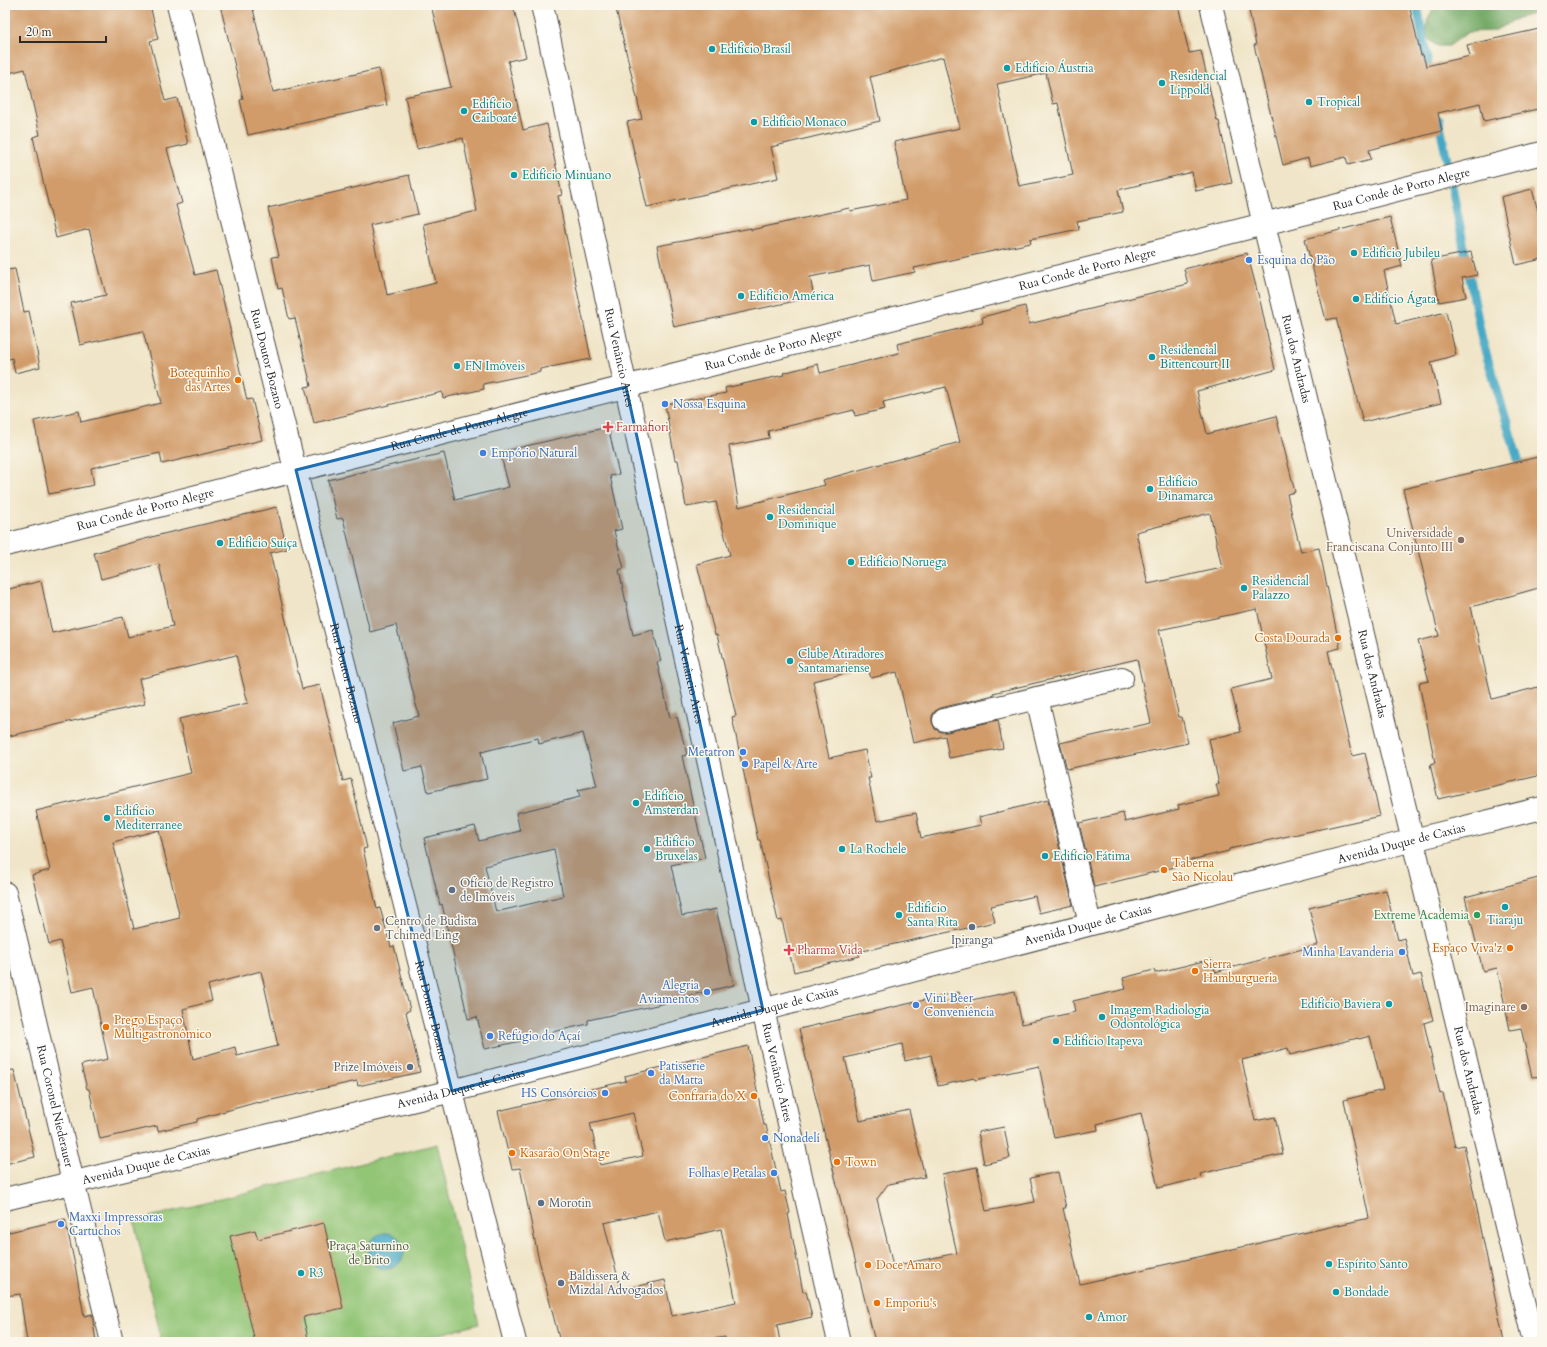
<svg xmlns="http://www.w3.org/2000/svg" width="1547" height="1347" viewBox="0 0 1547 1347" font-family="Cardo,serif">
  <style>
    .green { fill: #92c576; stroke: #5e7850 }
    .forest { fill: #75aa67; stroke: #506a49 }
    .water { fill: #44a8c4; stroke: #386a78 }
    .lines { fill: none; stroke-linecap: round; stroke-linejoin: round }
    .stream { stroke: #44a8c4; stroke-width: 9 }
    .building { fill: #d19c6a; fill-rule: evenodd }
    .minor-casing { stroke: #494743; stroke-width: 24 }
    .minor { stroke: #fff; stroke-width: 22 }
    .marked { fill: #1f6fb2; fill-opacity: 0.2; stroke: #1f6fb2; stroke-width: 3; stroke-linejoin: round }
    .culture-dot { fill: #0f9aa8; stroke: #fbf7ec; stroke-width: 1.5 }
    .shop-dot { fill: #3f7fe0; stroke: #fbf7ec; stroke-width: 1.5 }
    .food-dot { fill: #e8710a; stroke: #fbf7ec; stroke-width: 1.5 }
    .health-dot { fill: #e0444e; stroke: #fbf7ec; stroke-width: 1.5 }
    .education-dot { fill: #8d6e63; stroke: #fbf7ec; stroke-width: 1.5 }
    .service-dot { fill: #5c6f8a; stroke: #fbf7ec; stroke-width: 1.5 }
    .leisure-dot { fill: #2e9e5b; stroke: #fbf7ec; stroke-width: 1.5 }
    .worship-dot { fill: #6b7280; stroke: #fbf7ec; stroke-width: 1.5 }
    .labels { text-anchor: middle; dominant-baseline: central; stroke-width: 3; stroke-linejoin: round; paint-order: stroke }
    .culture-label { font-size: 12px; fill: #0d838f; stroke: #fbf7ec; text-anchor: start }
    .street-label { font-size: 12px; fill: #2b2b2b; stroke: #fbf7ec }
    .shop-label { font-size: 12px; fill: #366cbe; stroke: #fbf7ec; text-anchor: start }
    .food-label { font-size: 12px; fill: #c56008; stroke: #fbf7ec; text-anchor: start }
    .health-label { font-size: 12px; fill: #be3a42; stroke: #fbf7ec; text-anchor: start }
    .education-label { font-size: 12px; fill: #785e54; stroke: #fbf7ec; text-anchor: end }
    .service-label { font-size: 12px; fill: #4e5e75; stroke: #fbf7ec; text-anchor: start }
    .leisure-label { font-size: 12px; fill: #27864d; stroke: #fbf7ec; text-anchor: end }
    .worship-label { font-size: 12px; fill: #5b616d; stroke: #fbf7ec; text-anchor: start }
    .park-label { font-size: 12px; fill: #4a5942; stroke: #fbf7ec }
  </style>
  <rect width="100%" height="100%" fill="#fbf7ec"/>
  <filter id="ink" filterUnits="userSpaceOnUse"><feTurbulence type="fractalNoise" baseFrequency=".025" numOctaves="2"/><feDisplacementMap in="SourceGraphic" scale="8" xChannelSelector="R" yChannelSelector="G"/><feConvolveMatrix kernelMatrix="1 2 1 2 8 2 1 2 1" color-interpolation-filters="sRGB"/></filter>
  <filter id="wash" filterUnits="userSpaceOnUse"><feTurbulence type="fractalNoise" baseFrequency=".012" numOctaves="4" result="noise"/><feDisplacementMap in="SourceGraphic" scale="16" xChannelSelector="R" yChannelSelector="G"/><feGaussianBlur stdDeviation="0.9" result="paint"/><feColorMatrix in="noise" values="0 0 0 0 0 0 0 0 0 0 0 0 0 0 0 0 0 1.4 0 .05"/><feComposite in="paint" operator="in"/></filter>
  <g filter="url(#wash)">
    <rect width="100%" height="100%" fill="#f0e5c8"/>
    <path class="green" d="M437,1144L479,1324L409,1342H162L134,1221Z"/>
    <path class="forest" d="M1439,5H1542V12L1518,18L1494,31L1468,32L1449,46H1437L1427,38C1426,23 1426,15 1439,5Z"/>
    <path class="water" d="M368 1251a18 18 0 1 1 36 0a18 18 0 1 1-36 0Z"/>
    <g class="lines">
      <path class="stream" d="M1417,5L1430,76
        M1439,120L1482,340L1522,473"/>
    </g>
    <g id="blocks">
      <path class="building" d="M5,5H150L158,39L150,41L165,101L177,98L188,144L167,149L182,203L176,205L195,275L216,270L247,400L252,399L262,440L162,464L160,453L91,468L94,485L49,494L34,421L79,411L81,422L161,403L143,331L80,345L71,303L106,295L89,229L56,238L33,137L40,135L25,69L5,74Z
        M220,5H252L273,92L379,69L387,105L248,135L240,100L243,99Z
        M431,5H513L526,57L508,61L523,130L547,124L562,195L558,196L591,359L540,369V372L483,384L484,389L443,398L442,392L314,423L305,387L311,386L295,318L289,319L282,288L278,289L272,257L279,256L268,208L409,175L418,214L370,225L380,269H382L387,295L436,283L423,224L477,211L463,138L417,149L405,97L451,87Z
        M615,5H1178L1189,53L1201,51L1217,121H1219L1232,183L1196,191L1192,172L1118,190L1123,212L1077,221L1079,229L1030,239L1031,243L914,268L915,272L873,281L870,265L810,277L814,297L674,327L657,246L751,228V230L849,208L850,211L906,200L894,142L960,128L943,57L870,77L880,121L771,147L778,178L647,207L627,122L642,119ZM1046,73L1053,104L1058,103L1073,175L1019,186L997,84Z
        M1248,5H1409L1421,55H1423L1426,66L1470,56L1467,45L1539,29L1542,41V108L1484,121L1480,103L1438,113L1442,131L1369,150L1371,159L1348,165L1346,157L1310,166L1308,158L1283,165L1254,45H1256Z
        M1532,189L1542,226V259L1516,265L1501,197Z
        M1390,217L1402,266L1384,271L1396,324L1446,312L1456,355L1431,362L1441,403L1363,422L1336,318L1326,320L1305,239Z
        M1471,252L1477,275L1462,278L1466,297L1439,302L1431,260Z
        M1247,253L1261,305L1275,370L1197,391L1207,434L1276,416L1295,492L1287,494L1301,552L1319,548L1340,648L1328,651L1352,756L1365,753L1380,816L1229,849V851L1182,862L1183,865L1094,887L1079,823L1123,813L1125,822L1179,809L1178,805L1219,796L1216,784H1219L1209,739L1241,732L1231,689L1272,679L1257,609L1159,630L1179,717H1182L1188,743L1067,769L1060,743L1151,723L1137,659L993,693L994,695L941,708L935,711L932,716V722L935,729L941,732H947L998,720L1003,748L949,758L945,736L913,743L897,672L871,678L868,668L813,681L829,758L865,750L871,778H868L877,821L916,813L921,838L981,825L979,817L1048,800L1073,905L1039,913L1035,896L991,906L995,922L858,952L860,956L794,972L782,920L778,921L760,840H758L732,717L736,716L717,635H715L697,564L730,555L716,502L686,507L678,460H675L665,404L726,393L725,388L784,375L783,373L818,364L820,373L899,353L897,344L983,323L982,317L1025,306L1029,324L1103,306V305L1188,284L1184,269ZM946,387L960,442L823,480L825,485L739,507L729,446L769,438L768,431L854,410L855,416L885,409L883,402ZM1210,513L1222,568L1148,584L1136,532Z
        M15,269L24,312L29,311L40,367L15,373L12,358L5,360V270Z
        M608,427L619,474L610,476L622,529L614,531L624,568L619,570L633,635L653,630L661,661L657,662L670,718L677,717L687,755L682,756L705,858L671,865L682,916L716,909L734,985L666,1001V1003L588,1020V1024L543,1034V1036L485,1049L477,1017L468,1019L442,904L440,905L424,838L475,826L479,841L520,831L516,813L580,797L578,790L597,786L583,733L539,744L538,738L481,752L487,779L428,792L422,767L404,771L393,723L419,716L396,625L370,632L343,518L337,519L328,480L444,453L455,500L509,487L500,452ZM554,849L563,896L496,912L485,866Z
        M1542,456V587L1471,607L1492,699L1542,686V775L1438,799L1430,764L1435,763L1419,683L1429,681L1418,641L1439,636L1403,489Z
        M277,507L287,549L270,553L302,689L320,685L343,781L351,779L367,848L363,849L377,909L380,908L391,947L394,946L410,1010L406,1012L420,1072L358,1086L357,1081L258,1103V1102L197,1119V1122L158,1131L157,1126L100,1139L89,1089H87L81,1065L108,1059L93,987L72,992L60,941L49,944L32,875L50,870L36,811L191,773L179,719L248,703L236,655L139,679L145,704L5,737V590L41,581L52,633L123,617L128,637L173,626L159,564L101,579L94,553L163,534ZM159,830L180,918L134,929L113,842ZM261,971L278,1046L237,1056L235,1047L193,1059L183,1009L212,1001L208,985Z
        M1542,877V1076L1532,1077L1521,1028L1510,1030L1497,968L1483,971L1465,897Z
        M1386,890L1398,940L1404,938L1413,976L1421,974L1433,1020L1424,1023L1440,1094L1443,1093L1455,1147L1464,1145L1504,1342H875L799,1029L959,992L962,1002L1015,991L1022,1024L1075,1012L1073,1001L1126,989L1123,978L1154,970L1155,973L1212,959L1215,972L1318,945L1309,908ZM1370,1036L1383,1090L1344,1100L1369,1218L1080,1284L1063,1208H1066L1058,1172L1030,1178L1035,1202L986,1211L977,1167L942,1174L950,1218H949L957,1253L893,1266L877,1199L888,1184L925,1177L909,1110L860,1121L845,1058L902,1044L905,1061L931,1055L938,1086L974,1078L975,1080L1039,1066L1054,1138L1098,1130L1097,1124L1141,1113L1158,1188L1201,1178L1200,1174L1283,1154L1275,1117L1255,1121L1242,1060L1288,1048L1290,1055L1358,1038L1359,1039Z
        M748,1046L764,1125H766L781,1192L785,1191L790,1213L788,1214L803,1292L806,1291L812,1317L777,1325L780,1342H726L725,1337L695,1342H560L538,1256L520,1168L512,1169L498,1111L626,1081L625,1076ZM633,1113L643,1156L600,1165L590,1123ZM658,1211L665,1242L721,1229L736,1302L672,1316L665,1280L621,1290L604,1223Z
        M14,1070L35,1157L5,1164V1071Z
        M1004,1127L1010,1158L984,1164L978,1132Z
        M65,1219L75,1265L84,1316L92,1314L96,1342H27L20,1294L5,1296V1233Z
        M324,1223L343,1308L303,1317L309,1342H255L230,1236L255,1230L258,1239Z"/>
    </g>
  </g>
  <g filter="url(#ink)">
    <use href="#blocks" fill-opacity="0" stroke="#494743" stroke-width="1"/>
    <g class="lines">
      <defs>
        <g id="minor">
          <path id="s1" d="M178,5L515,1342"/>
          <path id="s2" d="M542,5L763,1010L839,1342"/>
          <path id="s3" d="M1211,5L1534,1342"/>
          <path id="s4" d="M5,545L1542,153"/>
          <path d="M1037,698L1090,924"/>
          <path d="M944,720L1122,678"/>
          <path id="s5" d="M5,893L73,1182L112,1342"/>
          <path id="s6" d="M5,1199L452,1091L1413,840L1542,808"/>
        </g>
      </defs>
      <use href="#minor" class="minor-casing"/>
      <use href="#minor" class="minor"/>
    </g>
  </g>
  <path class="marked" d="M626,387L763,1010L452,1091L296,470Z"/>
  <g class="culture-dot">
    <circle cx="712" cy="49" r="4"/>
    <circle cx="1007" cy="68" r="4"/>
    <circle cx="1162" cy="83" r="4"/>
    <circle cx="1309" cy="102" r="4"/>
    <circle cx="464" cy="111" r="4"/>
    <circle cx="754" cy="122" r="4"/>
    <circle cx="514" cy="175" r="4"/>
    <circle cx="1354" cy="253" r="4"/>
    <circle cx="741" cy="296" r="4"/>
    <circle cx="1356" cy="299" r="4"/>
    <circle cx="1152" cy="357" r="4"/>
    <circle cx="457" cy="366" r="4"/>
    <circle cx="1150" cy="489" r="4"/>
    <circle cx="770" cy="517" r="4"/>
    <circle cx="220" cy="543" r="4"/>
    <circle cx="851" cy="562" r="4"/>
    <circle cx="1244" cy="588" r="4"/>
    <circle cx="790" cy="661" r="4"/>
    <circle cx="636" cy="803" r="4"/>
    <circle cx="107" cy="818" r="4"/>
    <circle cx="647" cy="849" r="4"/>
    <circle cx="842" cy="849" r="4"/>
    <circle cx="1045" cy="856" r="4"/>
    <circle cx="1505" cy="907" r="4"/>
    <circle cx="899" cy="915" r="4"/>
    <circle cx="1389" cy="1004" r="4"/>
    <circle cx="1102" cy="1017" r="4"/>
    <circle cx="1056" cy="1041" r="4"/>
    <circle cx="1329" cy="1264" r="4"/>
    <circle cx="301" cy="1273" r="4"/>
    <circle cx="1336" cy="1292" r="4"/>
    <circle cx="1089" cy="1317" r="4"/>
  </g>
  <g class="shop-dot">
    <circle cx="1249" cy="260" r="4"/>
    <circle cx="665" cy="404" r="4"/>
    <circle cx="483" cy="453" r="4"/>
    <circle cx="743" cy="752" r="4"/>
    <circle cx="745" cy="764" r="4"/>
    <circle cx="1402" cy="952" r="4"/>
    <circle cx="707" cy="992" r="4"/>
    <circle cx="916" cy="1005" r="4"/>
    <circle cx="490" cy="1036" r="4"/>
    <circle cx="651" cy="1073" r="4"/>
    <circle cx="605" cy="1093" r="4"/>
    <circle cx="765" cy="1138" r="4"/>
    <circle cx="774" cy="1173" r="4"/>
    <circle cx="61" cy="1224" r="4"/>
  </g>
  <g class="food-dot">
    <circle cx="238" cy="380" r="4"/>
    <circle cx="1338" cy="638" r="4"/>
    <circle cx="1164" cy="870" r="4"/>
    <circle cx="1510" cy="948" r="4"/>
    <circle cx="1195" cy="971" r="4"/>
    <circle cx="106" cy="1027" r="4"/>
    <circle cx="754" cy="1096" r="4"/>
    <circle cx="512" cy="1153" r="4"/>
    <circle cx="837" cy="1162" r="4"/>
    <circle cx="868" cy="1265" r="4"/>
    <circle cx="877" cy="1303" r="4"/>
  </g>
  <g class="health-dot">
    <path d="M606 421h4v4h4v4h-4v4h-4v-4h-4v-4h4z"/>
    <path d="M787 944h4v4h4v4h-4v4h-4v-4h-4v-4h4z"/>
  </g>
  <g class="education-dot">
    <circle cx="1461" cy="540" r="4"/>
    <circle cx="1524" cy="1007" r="4"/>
  </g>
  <g class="service-dot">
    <circle cx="452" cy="890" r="4"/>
    <circle cx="972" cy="927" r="4"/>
    <circle cx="410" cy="1067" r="4"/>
    <circle cx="541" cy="1203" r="4"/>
    <circle cx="561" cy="1283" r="4"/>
  </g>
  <circle class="leisure-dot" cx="1477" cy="915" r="4"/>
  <circle class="worship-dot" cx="377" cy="928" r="4"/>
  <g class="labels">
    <g class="culture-label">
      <text x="720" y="49">Edifício Brasil</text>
      <text x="1015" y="68">Edifício Áustria</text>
      <text x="1170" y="76">Residencial<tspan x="1170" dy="14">Lippold</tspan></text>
      <text x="1317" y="102">Tropical</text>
      <text x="472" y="104">Edifício<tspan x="472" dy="14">Caiboaté</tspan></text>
      <text x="762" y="122">Edifício Monaco</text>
      <text x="522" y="175">Edifício Minuano</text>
      <text x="1362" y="253">Edifício Jubileu</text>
      <text x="749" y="296">Edifício América</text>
      <text x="1364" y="299">Edifício Ágata</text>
      <text x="1160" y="350">Residencial<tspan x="1160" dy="14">Bittencourt II</tspan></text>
      <text x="465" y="366">FN Imóveis</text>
      <text x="1158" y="482">Edifício<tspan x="1158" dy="14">Dinamarca</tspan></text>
      <text x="778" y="510">Residencial<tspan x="778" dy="14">Dominique</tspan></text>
      <text x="228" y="543">Edifício Suíça</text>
      <text x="859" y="562">Edifício Noruega</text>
      <text x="1252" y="581">Residencial<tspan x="1252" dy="14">Palazzo</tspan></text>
      <text x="798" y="654">Clube Atiradores<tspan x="798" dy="14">Santamariense</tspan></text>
      <text x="644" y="796">Edifício<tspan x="644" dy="14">Amsterdan</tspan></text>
      <text x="115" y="811">Edifício<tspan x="115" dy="14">Mediterranee</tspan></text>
      <text x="655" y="842">Edifício<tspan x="655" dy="14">Bruxelas</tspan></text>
      <text x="850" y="849">La Rochele</text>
      <text x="1053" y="856">Edifício Fátima</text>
      <text x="907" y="908">Edifício<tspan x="907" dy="14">Santa Rita</tspan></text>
      <text x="1505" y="920" text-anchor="middle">Tiaraju</text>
      <text x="1381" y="1004" text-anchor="end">Edifício Baviera</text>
      <text x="1110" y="1010">Imagem Radiologia<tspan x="1110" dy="14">Odontológica</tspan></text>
      <text x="1064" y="1041">Edifício Itapeva</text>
      <text x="1337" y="1264">Espírito Santo</text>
      <text x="309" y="1273">R3</text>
      <text x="1344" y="1292">Bondade</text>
      <text x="1097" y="1317">Amor</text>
    </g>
    <g class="street-label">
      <text stroke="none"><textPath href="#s4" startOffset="1441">Rua Conde de Porto Alegre</textPath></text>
      <text stroke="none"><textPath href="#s4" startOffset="1117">Rua Conde de Porto Alegre</textPath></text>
      <text stroke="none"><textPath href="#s4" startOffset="793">Rua Conde de Porto Alegre</textPath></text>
      <text stroke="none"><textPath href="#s2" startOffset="361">Rua Venâncio Aires</textPath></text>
      <text stroke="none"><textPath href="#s1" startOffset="365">Rua Doutor Bozano</textPath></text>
      <text stroke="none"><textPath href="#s3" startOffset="364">Rua dos Andradas</textPath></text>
      <text stroke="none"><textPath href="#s4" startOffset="469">Rua Conde de Porto Alegre</textPath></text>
      <text stroke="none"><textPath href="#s4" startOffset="145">Rua Conde de Porto Alegre</textPath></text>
      <text stroke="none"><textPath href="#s1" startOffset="689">Rua Doutor Bozano</textPath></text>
      <text stroke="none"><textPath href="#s2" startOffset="685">Rua Venâncio Aires</textPath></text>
      <text stroke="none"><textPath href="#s3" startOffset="688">Rua dos Andradas</textPath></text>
      <text stroke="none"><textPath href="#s6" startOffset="1441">Avenida Duque de Caxias</textPath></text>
      <text stroke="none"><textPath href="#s6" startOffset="1117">Avenida Duque de Caxias</textPath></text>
      <text stroke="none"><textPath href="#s6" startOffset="793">Avenida Duque de Caxias</textPath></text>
      <text stroke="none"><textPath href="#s1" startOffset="1037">Rua Doutor Bozano</textPath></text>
      <text stroke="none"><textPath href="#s3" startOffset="1096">Rua dos Andradas</textPath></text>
      <text stroke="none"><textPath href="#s2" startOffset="1093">Rua Venâncio Aires</textPath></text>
      <text stroke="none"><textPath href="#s6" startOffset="469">Avenida Duque de Caxias</textPath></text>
      <text stroke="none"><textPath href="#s5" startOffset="219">Rua Coronel Niederauer</textPath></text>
      <text stroke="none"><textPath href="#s6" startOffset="145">Avenida Duque de Caxias</textPath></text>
    </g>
    <g class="shop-label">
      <text x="1257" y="260">Esquina do Pão</text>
      <text x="673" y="404">Nossa Esquina</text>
      <text x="491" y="453">Empório Natural</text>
      <text x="735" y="752" text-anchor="end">Metatron</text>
      <text x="753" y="764">Papel &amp; Arte</text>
      <text x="1394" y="952" text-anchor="end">Minha Lavanderia</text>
      <text x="699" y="985" text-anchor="end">Alegria<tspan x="699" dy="14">Aviamentos</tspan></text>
      <text x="924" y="998">Vini Beer<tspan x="924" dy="14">Conveniência</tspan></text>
      <text x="498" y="1036">Refúgio do Açaí</text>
      <text x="659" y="1066">Patisserie<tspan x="659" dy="14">da Matta</tspan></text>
      <text x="597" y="1093" text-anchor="end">HS Consórcios</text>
      <text x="773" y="1138">Nonadelí</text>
      <text x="766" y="1173" text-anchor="end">Folhas e Petalas</text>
      <text x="69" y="1217">Maxxi Impressoras<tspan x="69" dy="14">Cartuchos</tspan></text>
    </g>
    <g class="food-label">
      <text x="230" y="373" text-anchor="end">Botequinho<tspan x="230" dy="14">das Artes</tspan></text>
      <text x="1330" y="638" text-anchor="end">Costa Dourada</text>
      <text x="1172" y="863">Taberna<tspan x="1172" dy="14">São Nicolau</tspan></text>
      <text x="1502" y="948" text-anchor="end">Espaço Viva'z</text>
      <text x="1203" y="964">Sierra<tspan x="1203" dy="14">Hamburgueria</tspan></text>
      <text x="114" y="1020">Prego Espaço<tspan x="114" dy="14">Multigastronômico</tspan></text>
      <text x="746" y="1096" text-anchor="end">Confraria do X</text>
      <text x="520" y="1153">Kasarão On Stage</text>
      <text x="845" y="1162">Town</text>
      <text x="876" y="1265">Doce Amaro</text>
      <text x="885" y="1303">Emporiu's</text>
    </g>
    <g class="health-label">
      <text x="616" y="427">Farmafiori</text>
      <text x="797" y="950">Pharma Vida</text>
    </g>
    <g class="education-label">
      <text x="1453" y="533">Universidade<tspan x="1453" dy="14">Franciscana Conjunto III</tspan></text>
      <text x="1516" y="1007">Imaginare</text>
    </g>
    <g class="service-label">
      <text x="460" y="883">Ofício de Registro<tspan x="460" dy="14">de Imóveis</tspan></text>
      <text x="972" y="940" text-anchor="middle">Ipiranga</text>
      <text x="402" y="1067" text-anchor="end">Prize Imóveis</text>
      <text x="549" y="1203">Morotin</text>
      <text x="569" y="1276">Baldissera &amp;<tspan x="569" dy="14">Mizdal Advogados</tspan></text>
    </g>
    <g class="leisure-label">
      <text x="1469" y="915">Extreme Academia</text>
    </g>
    <g class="worship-label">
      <text x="385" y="921">Centro de Budista<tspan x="385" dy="14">Tchimed Ling</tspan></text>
    </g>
    <g class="park-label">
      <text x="369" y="1246">Praça Saturnino<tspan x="369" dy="14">de Brito</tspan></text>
    </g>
  </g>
  <rect width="1547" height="1347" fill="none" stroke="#fbf7ec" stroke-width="20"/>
  <path d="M20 36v6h86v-6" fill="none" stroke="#2b2b2b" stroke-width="2"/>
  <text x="26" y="36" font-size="12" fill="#2b2b2b" stroke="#fbf7ec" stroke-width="3" paint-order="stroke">20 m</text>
</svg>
